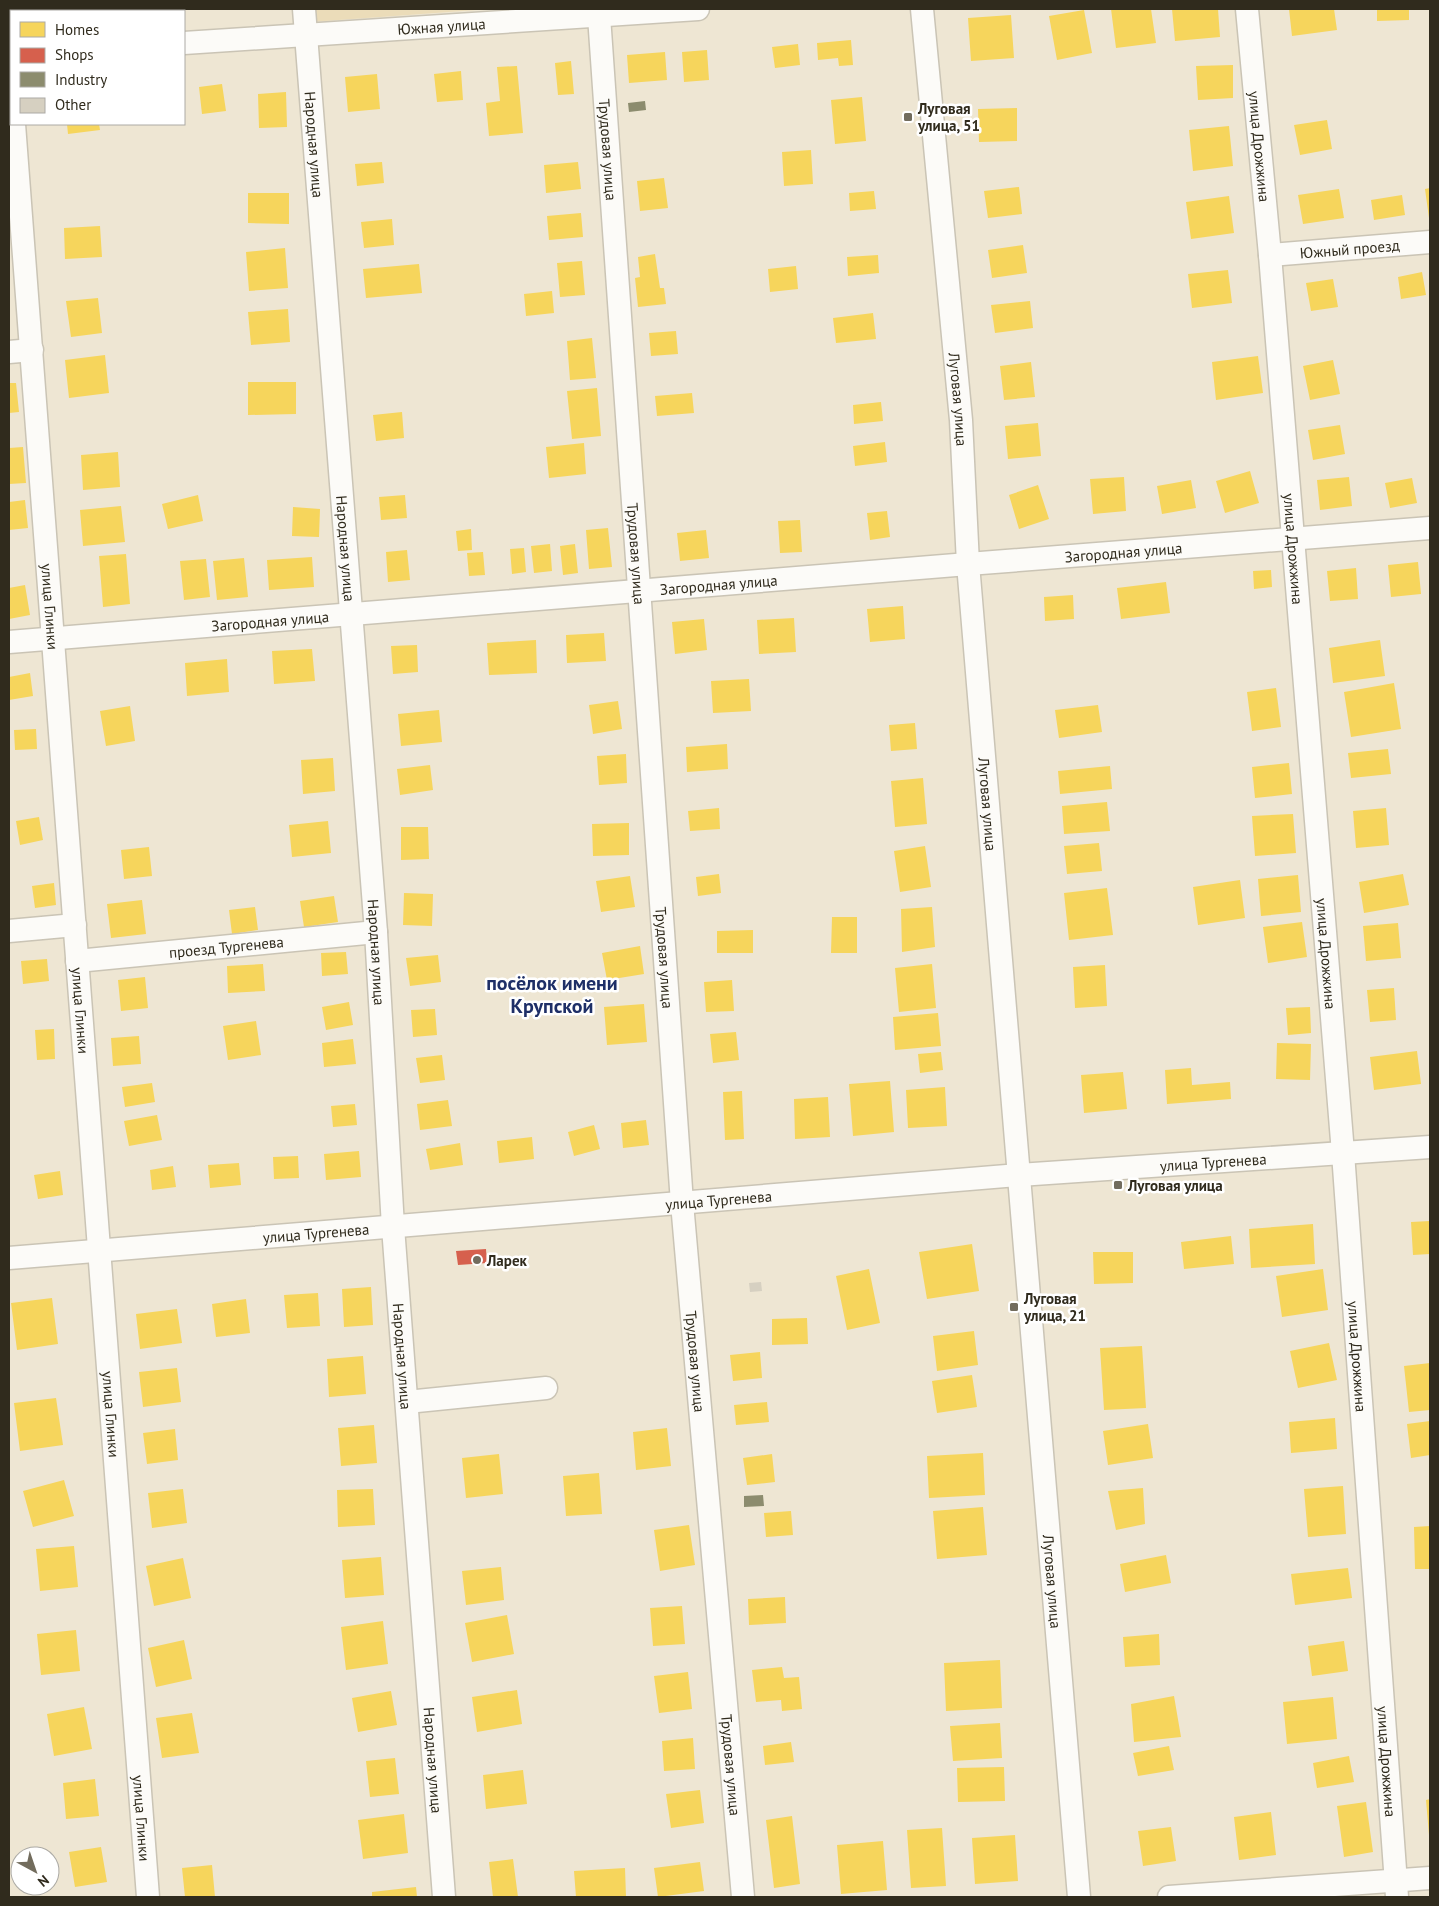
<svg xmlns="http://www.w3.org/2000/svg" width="1439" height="1906" viewBox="0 0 1439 1906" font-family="'PT Sans',sans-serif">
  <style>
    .green { fill: #ebdcb9 }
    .homes { fill: #f6d55c }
    .shops { fill: #d6604d }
    .industry { fill: #8c8c6e }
    .building { fill: #d6d0c1 }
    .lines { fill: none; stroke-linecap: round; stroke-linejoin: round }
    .minor-casing { stroke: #cac4b5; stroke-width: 25 }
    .minor { stroke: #fcfbf8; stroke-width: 22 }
    .poi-dot { fill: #726c5d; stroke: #fff; stroke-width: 2 }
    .labels { text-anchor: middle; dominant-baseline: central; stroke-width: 5; stroke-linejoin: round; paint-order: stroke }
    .street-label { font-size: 15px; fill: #302b1d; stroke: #fff }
    .poi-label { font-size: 15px; font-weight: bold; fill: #302b1d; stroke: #fff; text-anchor: start }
    .district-label { font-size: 20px; font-weight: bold; fill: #1e2f67; stroke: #fff }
  </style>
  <rect width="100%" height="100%" fill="#eee6d3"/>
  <path class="green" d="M311,9H490L311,22Z"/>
  <path class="homes" d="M40,9H76V11H40Z
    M1111,9H1151L1156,43L1116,48Z
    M1172,9H1218L1220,37L1175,41Z
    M1289,9H1334L1337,30L1292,36Z
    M1377,9H1409V20L1377,21Z
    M1084,10L1092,53L1057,60L1049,16Z
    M1011,15L1014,58L971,61L968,18Z
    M851,40L853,65L839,66L838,58L818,60L817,43Z
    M798,44L800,65L775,68L772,47Z
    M707,50L709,80L684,82L682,52Z
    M665,52L667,80L629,83L627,55Z
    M571,61L574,94L558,95L555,63Z
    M1233,65V98L1198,100L1196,66Z
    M517,66L523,133L489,136L486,103L500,101L497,67Z
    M461,71L463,100L437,102L434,74Z
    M377,74L380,109L348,112L345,77Z
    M222,84L226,111L202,114L199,87Z
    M286,92L287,127L259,128L258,94Z
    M862,97L866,141L835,144L831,100Z
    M1017,108V141L979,142L978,109Z
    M1327,120L1332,149L1300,155L1294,125Z
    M67,124H99L100,130L68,134Z
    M1229,126L1233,166L1193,171L1189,130Z
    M811,150L813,184L784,186L782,152Z
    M382,162L384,183L357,186L355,164Z
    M578,162L581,189L546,193L544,165Z
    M664,178L668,208L640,211L637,181Z
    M1019,187L1022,214L988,218L984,191Z
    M1430,188V218H1429L1425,189Z
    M1339,189L1344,218L1303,224L1298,195Z
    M874,191L876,209L850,211L849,193Z
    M248,193H289V224L248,223Z
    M1402,195L1405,215L1374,220L1371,200Z
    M1229,196L1234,233L1191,239L1186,202Z
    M581,213L583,237L549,240L547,216Z
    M392,219L394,245L364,248L361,222Z
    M100,226L102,257L65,259L64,228Z
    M1023,245L1027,273L992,278L988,250Z
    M285,248L288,288L249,291L246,252Z
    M655,254L660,288H664L666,304L638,307L635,278L640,277L638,257Z
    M878,255L879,273L848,276L847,257Z
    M582,261L585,295L560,297L557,263Z
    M419,264L422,293L366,298L363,269Z
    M796,266L798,289L770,292L768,269Z
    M1228,270L1232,303L1192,308L1188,274Z
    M1422,272L1426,295L1401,299L1398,277Z
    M1333,279L1338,307L1311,311L1306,283Z
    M552,291L554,313L526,316L524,294Z
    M98,298L102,333L71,337L66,301Z
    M1030,301L1033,328L995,333L991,305Z
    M288,309L290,342L251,345L248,312Z
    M873,313L876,339L836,343L833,318Z
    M676,331L678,354L651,356L649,333Z
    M592,338L596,378L570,380L567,341Z
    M105,355L109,393L69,398L65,360Z
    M1258,356L1263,393L1216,400L1212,362Z
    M1333,360L1340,394L1310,400L1303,366Z
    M1031,362L1035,397L1004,400L1000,366Z
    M248,382H296V414L248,415Z
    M9,383H16L19,412L9,413Z
    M597,388L601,436L572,439L567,391Z
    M692,393L694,413L657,416L655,396Z
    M881,402L883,421L854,424L853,405Z
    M402,412L404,438L376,441L373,415Z
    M1038,423L1041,456L1008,459L1005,426Z
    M1340,425L1345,454L1313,460L1308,430Z
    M885,442L887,462L855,466L853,446Z
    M584,443L586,474L549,478L546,447Z
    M23,447L26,483L9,484V448Z
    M118,452L120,487L83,490L81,455Z
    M1250,471L1259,503L1225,513L1216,481Z
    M1124,477L1126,511L1093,514L1090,479Z
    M1349,477L1352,506L1320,510L1317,480Z
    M1412,478L1417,503L1390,508L1385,483Z
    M1191,480L1196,508L1162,514L1157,486Z
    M1038,485L1049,519L1019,529L1009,495Z
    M198,495L203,521L168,529L162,504Z
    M405,495L407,518L381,520L379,497Z
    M25,500L28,528L9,530V502Z
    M121,506L125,542L83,546L80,510Z
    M293,507L320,509L319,537L292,536Z
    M887,511L890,537L870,540L867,513Z
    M800,520L802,552L780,553L778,521Z
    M608,528L612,567L589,569L586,530Z
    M471,529L472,550L458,551L456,531Z
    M706,530L709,558L680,561L677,533Z
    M550,544L552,571L534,573L531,546Z
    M575,544L578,573L563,575L560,546Z
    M524,548L526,572L512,574L510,549Z
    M407,550L410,580L388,582L386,552Z
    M483,552L485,575L469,576L467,553Z
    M126,554L130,604L103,607L99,556Z
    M312,557L314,587L269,590L267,560Z
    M244,558L248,597L217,600L213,561Z
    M206,559L210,597L184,600L180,561Z
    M1418,562L1421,594L1391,597L1388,565Z
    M1356,568L1358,599L1330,601L1327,571Z
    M1271,570L1272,587L1254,589L1253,571Z
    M1166,582L1170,613L1121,619L1117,588Z
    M25,585L30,615L9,619V588Z
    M1073,595L1074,619L1045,621L1044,597Z
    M903,606L905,639L870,642L867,609Z
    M794,618L796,652L759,654L757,620Z
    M704,619L707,650L675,654L672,622Z
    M604,633L606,661L567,663L566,635Z
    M536,640L537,673L489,675L487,643Z
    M1380,640L1385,676L1333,683L1329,648Z
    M417,645L418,672L393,674L391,646Z
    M312,649L315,681L274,684L272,651Z
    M227,659L229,692L187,696L185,663Z
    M30,673L33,696L9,700V677Z
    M749,679L751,711L713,713L711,681Z
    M1394,683L1401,729L1351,737L1344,692Z
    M1276,688L1281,727L1252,731L1247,692Z
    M618,701L622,729L593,734L589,705Z
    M1098,705L1102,732L1059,738L1055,710Z
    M130,706L135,741L106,746L100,711Z
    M439,710L442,742L401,746L398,714Z
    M915,723L917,749L891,751L889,725Z
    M36,729L37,749L15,750L14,730Z
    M727,744L728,769L687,772L686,747Z
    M1388,749L1391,774L1351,778L1348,753Z
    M626,754L627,783L599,785L597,756Z
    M333,758L335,791L303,794L301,760Z
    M1289,763L1292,794L1255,798L1252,767Z
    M430,765L433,790L400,795L397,769Z
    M1110,766L1112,789L1060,794L1058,771Z
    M923,778L927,824L895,827L891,781Z
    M1107,802L1110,831L1064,834L1062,806Z
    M719,808L720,829L690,831L688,811Z
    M1386,808L1389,845L1356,848L1353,811Z
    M1293,814L1296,853L1255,856L1252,816Z
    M39,817L43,840L20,845L16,821Z
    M328,821L331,853L292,857L289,825Z
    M629,823V855L593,856L592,824Z
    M401,827H428L429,859L401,860Z
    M1099,843L1102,871L1067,874L1064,846Z
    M925,846L931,887L900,892L894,851Z
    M149,847L152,876L124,879L121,850Z
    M719,874L721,893L698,896L696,877Z
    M1403,874L1409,905L1364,913L1359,882Z
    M1298,875L1301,912L1261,916L1258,879Z
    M630,876L635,907L601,912L596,881Z
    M1240,880L1245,918L1198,925L1193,887Z
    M54,883L56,905L35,908L32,886Z
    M1107,888L1113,935L1069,940L1064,893Z
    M404,893L433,894L432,926L403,925Z
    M334,896L338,922L304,927L300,901Z
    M142,900L146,934L111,938L107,904Z
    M255,907L258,930L232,934L229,910Z
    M932,907L935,947L902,952L901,909Z
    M832,917H857V953H831Z
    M1302,922L1307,957L1268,963L1263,927Z
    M1398,923L1401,958L1366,961L1363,926Z
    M753,930V953H717V931Z
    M640,946L644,974L607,980L602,953Z
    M346,952L348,974L322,976L321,953Z
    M438,955L441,982L410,986L406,958Z
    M47,959L49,981L23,984L21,961Z
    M263,964L265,991L228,993L227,966Z
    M932,964L936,1008L899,1012L895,968Z
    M1105,965L1107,1006L1075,1008L1073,967Z
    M145,977L148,1008L121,1011L118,980Z
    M732,980L734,1011L706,1012L704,982Z
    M1394,988L1396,1020L1370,1022L1367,990Z
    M349,1002L353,1025L326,1030L322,1007Z
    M644,1004L647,1042L607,1045L604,1007Z
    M1310,1007L1311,1033L1288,1035L1286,1008Z
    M435,1009L437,1035L413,1037L411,1010Z
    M938,1013L941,1046L895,1050L893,1017Z
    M256,1021L261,1055L228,1060L223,1026Z
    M54,1029L55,1059L37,1060L35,1030Z
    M736,1032L739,1060L713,1063L710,1034Z
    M139,1036L141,1064L113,1066L111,1038Z
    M353,1039L356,1064L324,1067L322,1043Z
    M1277,1043L1311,1044L1310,1080L1276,1079Z
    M1417,1051L1421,1084L1374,1090L1370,1057Z
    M941,1052L943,1070L920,1073L918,1054Z
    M442,1055L445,1080L420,1083L416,1058Z
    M1191,1068L1192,1085L1230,1082L1231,1099L1167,1104L1165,1070Z
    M1123,1072L1127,1109L1084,1113L1081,1075Z
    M890,1081L894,1132L853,1136L849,1084Z
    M152,1083L155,1102L125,1107L122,1087Z
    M945,1087L947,1126L908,1128L906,1090Z
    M742,1091L744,1139L725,1140L723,1092Z
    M828,1097L830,1137L795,1139L794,1099Z
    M448,1100L452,1126L420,1130L417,1104Z
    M355,1104L357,1125L333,1127L331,1106Z
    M157,1115L162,1140L129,1146L124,1121Z
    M646,1120L649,1145L623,1148L621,1123Z
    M594,1125L600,1149L574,1156L568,1132Z
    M532,1137L534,1159L499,1163L497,1141Z
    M460,1143L463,1165L430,1170L426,1149Z
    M359,1151L361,1177L326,1180L324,1154Z
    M298,1156L299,1178L274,1179L273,1157Z
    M239,1163L241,1185L210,1188L208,1165Z
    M173,1166L176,1187L152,1190L150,1170Z
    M60,1171L63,1195L38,1199L34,1175Z
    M1430,1221V1254L1413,1255L1411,1222Z
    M1313,1224L1315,1264L1251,1268L1249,1229Z
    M1231,1236L1234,1264L1184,1269L1181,1242Z
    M972,1244L979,1291L927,1299L919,1252Z
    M1093,1252H1133V1283L1094,1284Z
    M869,1269L880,1323L847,1330L836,1276Z
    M1323,1269L1328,1310L1282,1317L1276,1276Z
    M371,1287L373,1325L344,1327L342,1289Z
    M318,1293L320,1326L287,1328L284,1295Z
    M52,1298L58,1344L17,1350L11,1303Z
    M246,1299L250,1333L216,1337L212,1304Z
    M177,1309L182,1343L140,1349L136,1314Z
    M807,1318L808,1344L772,1345V1319Z
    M974,1331L978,1365L937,1371L933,1336Z
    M1329,1343L1337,1380L1298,1388L1290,1351Z
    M1142,1346L1146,1408L1104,1410L1100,1348Z
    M760,1352L762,1378L733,1381L730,1355Z
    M363,1356L366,1394L329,1397L327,1359Z
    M1430,1363V1410L1409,1412L1404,1366Z
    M177,1368L181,1402L143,1407L139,1372Z
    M972,1375L977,1407L937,1413L932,1381Z
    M56,1398L63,1445L20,1451L14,1403Z
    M767,1402L769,1422L736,1425L734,1405Z
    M1335,1418L1337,1449L1291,1453L1289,1422Z
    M1430,1421V1455L1411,1458L1407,1424Z
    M1148,1424L1153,1458L1108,1465L1103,1431Z
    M374,1425L377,1463L341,1466L338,1428Z
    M667,1428L671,1466L636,1470L633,1432Z
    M175,1429L178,1460L147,1464L143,1433Z
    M983,1453L985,1495L929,1498L927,1456Z
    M499,1454L503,1494L466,1498L462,1458Z
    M772,1454L775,1482L747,1485L743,1458Z
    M599,1473L602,1514L566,1516L563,1476Z
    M64,1480L74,1516L33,1527L23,1491Z
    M1343,1486L1346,1534L1308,1537L1304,1489Z
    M1143,1488L1145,1524L1116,1530L1108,1491Z
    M183,1489L187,1523L152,1528L148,1493Z
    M373,1489L375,1525L338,1527L337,1490Z
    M983,1507L987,1555L937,1559L933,1511Z
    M791,1511L793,1535L766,1537L764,1513Z
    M689,1525L695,1565L660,1571L654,1530Z
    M1430,1526V1569H1415L1414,1527Z
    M74,1546L78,1587L40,1591L36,1549Z
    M1166,1555L1171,1583L1125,1592L1120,1564Z
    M381,1557L384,1595L345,1598L342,1560Z
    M183,1558L191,1598L154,1606L146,1566Z
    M501,1567L504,1600L466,1605L462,1571Z
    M1348,1568L1352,1598L1295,1605L1291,1574Z
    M785,1597L786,1623L749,1625L748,1599Z
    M682,1606L685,1644L653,1646L650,1608Z
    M507,1615L514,1654L472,1662L465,1623Z
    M383,1621L388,1664L346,1670L341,1627Z
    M76,1630L80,1671L41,1675L37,1634Z
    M1159,1634L1160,1665L1125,1667L1123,1637Z
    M184,1640L192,1679L156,1687L148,1648Z
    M1344,1641L1348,1671L1312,1676L1308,1646Z
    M1000,1660L1002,1708L946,1711L944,1663Z
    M782,1667L784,1678L799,1677L802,1709L782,1711L781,1700L756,1702L752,1670Z
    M688,1672L692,1709L659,1713L654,1676Z
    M517,1690L522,1724L477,1732L472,1697Z
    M391,1691L397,1725L358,1732L352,1698Z
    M1174,1696L1181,1737L1134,1742L1131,1704Z
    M1333,1697L1337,1739L1287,1744L1283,1702Z
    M84,1707L92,1749L54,1756L47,1714Z
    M192,1713L199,1753L162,1758L156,1718Z
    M1000,1723L1002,1758L953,1761L950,1726Z
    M693,1738L695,1769L664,1771L662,1741Z
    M791,1742L794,1762L765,1765L763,1746Z
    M1169,1746L1174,1770L1138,1776L1133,1753Z
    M1349,1756L1354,1782L1317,1788L1313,1763Z
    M395,1758L399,1794L370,1797L366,1761Z
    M1004,1767L1005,1801L958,1802L957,1768Z
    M523,1770L527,1804L486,1809L483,1775Z
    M95,1779L99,1816L66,1819L63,1783Z
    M700,1790L704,1823L671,1828L666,1794Z
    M1430,1799V1835H1429L1426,1800Z
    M1366,1802L1373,1852L1344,1857L1337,1806Z
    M1271,1812L1276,1855L1239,1860L1234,1817Z
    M404,1814L408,1853L363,1859L358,1820Z
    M792,1816L800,1884L774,1888L766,1820Z
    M1171,1827L1176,1861L1143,1866L1138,1831Z
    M942,1828L946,1886L911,1888L907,1830Z
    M1015,1835L1018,1881L975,1884L972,1838Z
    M883,1841L887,1890L841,1894L837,1845Z
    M101,1847L107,1882L75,1887L69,1852Z
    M513,1859L518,1897H493L489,1862Z
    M700,1862L704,1891L658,1897L654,1868Z
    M212,1865L215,1897H185L182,1868Z
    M625,1868L626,1897H576L574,1871Z
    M416,1887L417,1897H372V1892Z"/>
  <path class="shops" d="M486,1249L487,1263L458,1265L456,1251Z"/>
  <path class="industry" d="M645,101L646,110L629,112L628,103Z
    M763,1495L764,1506L744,1507V1496Z"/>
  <path class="building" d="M761,1282L762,1291L750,1292L749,1283Z"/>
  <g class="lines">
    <defs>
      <g id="minor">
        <path id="s1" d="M304,9L376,932L393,1227L444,1897"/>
        <path id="s2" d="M922,9L961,420L968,564L1079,1897"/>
        <path id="s3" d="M1247,9L1270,255L1343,1153L1397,1897"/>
        <path id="s4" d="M599,16L682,1203L743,1897"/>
        <path id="s5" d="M184,43L698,9"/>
        <path d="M9,49L11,82"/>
        <path id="s6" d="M14,124L148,1897"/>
        <path id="s7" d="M1270,255L1430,242"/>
        <path d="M9,352L32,350"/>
        <path id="s8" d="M9,642L968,564L1430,528"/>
        <path d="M9,931L75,925"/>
        <path id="s9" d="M77,961L376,932"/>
        <path id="s10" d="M9,1258L1019,1175L1430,1147"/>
        <path d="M407,1402L546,1388"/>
        <path d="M1169,1897L1430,1878"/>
      </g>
    </defs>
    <use href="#minor" class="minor-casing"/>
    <use href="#minor" class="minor"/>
  </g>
  <g class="poi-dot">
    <rect x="903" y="112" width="10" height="10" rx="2.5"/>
    <rect x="1113" y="1180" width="10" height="10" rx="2.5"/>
    <circle cx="477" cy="1260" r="5"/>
    <rect x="1009" y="1302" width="10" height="10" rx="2.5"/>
  </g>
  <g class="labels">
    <g class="street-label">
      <text stroke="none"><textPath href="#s5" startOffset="258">Южная улица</textPath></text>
      <text stroke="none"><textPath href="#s1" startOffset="136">Народная улица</textPath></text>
      <text stroke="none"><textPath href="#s3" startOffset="138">улица Дрожжина</textPath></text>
      <text stroke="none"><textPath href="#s4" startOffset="134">Трудовая улица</textPath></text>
      <text stroke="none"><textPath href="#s7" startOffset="80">Южный проезд</textPath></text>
      <text stroke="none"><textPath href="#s2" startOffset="392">Луговая улица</textPath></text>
      <text stroke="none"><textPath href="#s1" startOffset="541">Народная улица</textPath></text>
      <text stroke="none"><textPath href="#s3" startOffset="542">улица Дрожжина</textPath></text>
      <text stroke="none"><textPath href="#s8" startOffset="1118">Загородная улица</textPath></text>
      <text stroke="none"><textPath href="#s4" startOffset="539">Трудовая улица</textPath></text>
      <text stroke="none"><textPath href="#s8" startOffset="712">Загородная улица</textPath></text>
      <text stroke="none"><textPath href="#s6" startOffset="484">улица Глинки</textPath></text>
      <text stroke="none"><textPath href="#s8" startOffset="262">Загородная улица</textPath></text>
      <text stroke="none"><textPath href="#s2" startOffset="798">Луговая улица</textPath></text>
      <text stroke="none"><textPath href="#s9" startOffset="150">проезд Тургенева</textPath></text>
      <text stroke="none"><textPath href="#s1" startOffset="946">Народная улица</textPath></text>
      <text stroke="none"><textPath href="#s3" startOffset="948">улица Дрожжина</textPath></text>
      <text stroke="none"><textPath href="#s4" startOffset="944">Трудовая улица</textPath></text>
      <text stroke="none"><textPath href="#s6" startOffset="889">улица Глинки</textPath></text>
      <text stroke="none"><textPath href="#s10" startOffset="1208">улица Тургенева</textPath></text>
      <text stroke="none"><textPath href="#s10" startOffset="712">улица Тургенева</textPath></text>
      <text stroke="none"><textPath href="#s10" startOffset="308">улица Тургенева</textPath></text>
      <text stroke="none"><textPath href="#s3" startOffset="1352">улица Дрожжина</textPath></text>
      <text stroke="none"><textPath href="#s1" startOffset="1351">Народная улица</textPath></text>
      <text stroke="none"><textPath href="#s4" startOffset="1349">Трудовая улица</textPath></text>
      <text stroke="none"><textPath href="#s6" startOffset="1294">улица Глинки</textPath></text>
      <text stroke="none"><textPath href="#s2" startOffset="1578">Луговая улица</textPath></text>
      <text stroke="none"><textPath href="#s3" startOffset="1758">улица Дрожжина</textPath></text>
      <text stroke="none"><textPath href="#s1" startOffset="1756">Народная улица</textPath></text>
      <text stroke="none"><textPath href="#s4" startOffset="1754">Трудовая улица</textPath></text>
      <text stroke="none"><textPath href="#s6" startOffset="1699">улица Глинки</textPath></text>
    </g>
    <g class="poi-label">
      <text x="918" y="108">Луговая<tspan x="918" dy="17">улица, 51</tspan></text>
      <text x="1128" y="1185">Луговая улица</text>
      <text x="487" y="1260">Ларек</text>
      <text x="1024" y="1298">Луговая<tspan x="1024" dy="17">улица, 21</tspan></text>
    </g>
    <g class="district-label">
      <text x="552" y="983">посёлок имени<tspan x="552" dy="23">Крупской</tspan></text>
    </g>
  </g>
  <rect width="1439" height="1906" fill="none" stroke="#302b1d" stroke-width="20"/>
  <rect x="10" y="10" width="175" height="115" fill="#ffffff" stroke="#acaaa5"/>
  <rect x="20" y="22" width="25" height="15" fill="#f6d55c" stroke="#acaaa5"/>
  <text x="55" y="35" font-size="15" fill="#302b1d">Homes</text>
  <rect x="20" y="48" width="25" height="15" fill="#d6604d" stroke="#acaaa5"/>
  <text x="55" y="60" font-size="15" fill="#302b1d">Shops</text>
  <rect x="20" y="72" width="25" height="15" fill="#8c8c6e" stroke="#acaaa5"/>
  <text x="55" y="85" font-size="15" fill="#302b1d">Industry</text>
  <rect x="20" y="98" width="25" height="15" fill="#d6d0c1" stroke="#acaaa5"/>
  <text x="55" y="110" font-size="15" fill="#302b1d">Other</text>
  <g transform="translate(35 1871) rotate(140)"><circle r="24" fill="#ffffff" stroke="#acaaa5"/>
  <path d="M0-4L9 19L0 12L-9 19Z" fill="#726c5d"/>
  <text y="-8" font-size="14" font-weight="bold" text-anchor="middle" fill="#302b1d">N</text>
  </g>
</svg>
